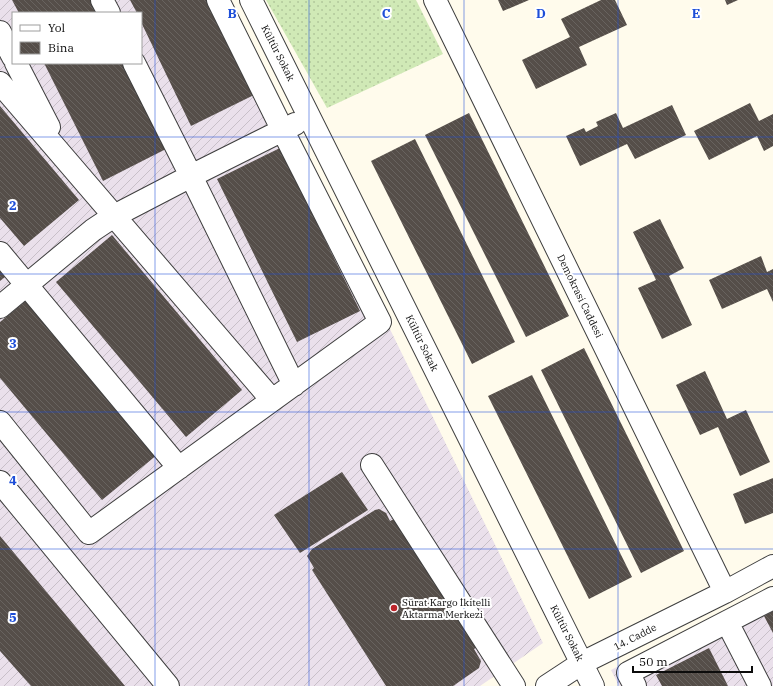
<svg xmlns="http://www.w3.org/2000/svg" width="773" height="686" viewBox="0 0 773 686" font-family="'IBM Plex Serif',serif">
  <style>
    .industrial { fill: url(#industrial-furrows); fill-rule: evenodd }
    .grass { fill: url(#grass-dots) }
    .building { fill: url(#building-back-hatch) }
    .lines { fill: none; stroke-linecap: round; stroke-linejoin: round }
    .minor-casing { stroke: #3f3f3f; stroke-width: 24 }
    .minor { stroke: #fff; stroke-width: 22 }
    .grid { fill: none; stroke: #1d4ed8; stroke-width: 1; stroke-opacity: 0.55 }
    .poi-dot { fill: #bd242a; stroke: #fff; stroke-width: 1.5 }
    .labels { text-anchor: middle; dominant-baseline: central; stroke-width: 4; stroke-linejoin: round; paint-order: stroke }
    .street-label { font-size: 10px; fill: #0c0c0c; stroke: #fff }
    .poi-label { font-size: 10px; fill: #0c0c0c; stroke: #fff; text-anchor: start }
    .grid-label { font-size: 13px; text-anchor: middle; font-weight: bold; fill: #1d4ed8; stroke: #fff; stroke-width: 4; stroke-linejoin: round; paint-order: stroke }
  </style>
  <defs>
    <pattern id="industrial-furrows" width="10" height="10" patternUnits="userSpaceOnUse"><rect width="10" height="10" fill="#eae0eb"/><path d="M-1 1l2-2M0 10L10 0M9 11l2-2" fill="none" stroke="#c8bfc8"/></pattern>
    <pattern id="grass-dots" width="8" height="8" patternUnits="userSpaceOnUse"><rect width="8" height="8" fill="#d0e9b6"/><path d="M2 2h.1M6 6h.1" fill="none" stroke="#b1c79b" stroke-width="1.8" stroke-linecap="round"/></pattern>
    <pattern id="building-back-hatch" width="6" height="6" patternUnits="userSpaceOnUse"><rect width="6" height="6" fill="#554e49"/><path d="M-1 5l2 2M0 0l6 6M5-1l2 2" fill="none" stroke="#68635f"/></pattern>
  </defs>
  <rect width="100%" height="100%" fill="#fffbec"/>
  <path class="industrial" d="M0,0H226L386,321L543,643L480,686H0ZM13,13H141V63H13Z
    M773,587V686H619L611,670Z"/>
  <path class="grass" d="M266,0H416L443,54L327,108Z"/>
  <path class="building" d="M12,0H93L100,13H19Z
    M130,0H210L256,94L191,126L141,22V13H137Z
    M498,0H529L503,11Z
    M601,0H615L627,25L579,47L587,65L536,89L522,60L570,37L561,19Z
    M725,0H738L727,5Z
    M44,63H125L168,148L103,181Z
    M750,103L759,121L773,114V146L764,151L757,136L709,160L694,131Z
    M672,105L686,135L635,159L627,144L580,166L566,136L584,128L586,132L598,126L596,122L616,113L623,128Z
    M0,106L79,200L24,246L0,218Z
    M469,113L569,316L526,337L425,135Z
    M415,139L515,342L472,364L371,161Z
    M280,148L360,311L297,342L217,179Z
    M660,219L684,268L669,276L692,325L662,339L638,288L656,280L633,232Z
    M112,235L242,390L186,437L56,282Z
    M761,256L767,272L773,269V302L767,289L722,309L709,280Z
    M0,271L5,277L0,281Z
    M28,299L158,454L102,500L0,378V322Z
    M584,348L684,551L641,573L541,370Z
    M705,371L727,419L746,410L770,462L740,476L718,427L700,435L676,385Z
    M532,375L632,577L589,599L488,396Z
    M342,472L368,510L300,553L274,515Z
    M773,478V513L745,524L733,494Z
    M379,509L386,513L390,521L394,519L478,647L474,649L481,661L479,668L453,686H386L312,570L314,568L307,556L312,549L375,510Z
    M0,536L125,686H31L0,651Z
    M773,611V633L764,616Z
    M709,648L728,686H662L656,675Z"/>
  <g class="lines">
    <defs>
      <path id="minor" d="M102,0L109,13
        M251,0L593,686
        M435,0L725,592
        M0,32L13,57
        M16,63L49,127
        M134,63L191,176L294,385
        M0,83L272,400
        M0,253L179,468
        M0,307L93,230L114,216L191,176L295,124
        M0,422L89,533L380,322L283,131L218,0
        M372,465L514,686
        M0,482L168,686
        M727,622L760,686
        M547,686L582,663L725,592L773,566
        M635,686L628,673L773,598"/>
    </defs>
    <use href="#minor" class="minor-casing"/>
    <use href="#minor" class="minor"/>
  </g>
  <path class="grid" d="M155,0V686M309,0V686M464,0V686M618,0V686M0,137H773M0,274H773M0,412H773M0,549H773"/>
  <circle class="poi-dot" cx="394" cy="608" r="4"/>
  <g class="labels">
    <g class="street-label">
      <text transform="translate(278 53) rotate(63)">Kültür Sokak</text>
      <text transform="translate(580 296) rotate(64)">Demokrasi Caddesi</text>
      <text transform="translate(422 343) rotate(64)">Kültür Sokak</text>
      <text transform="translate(567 633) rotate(63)">Kültür Sokak</text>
      <text transform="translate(635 637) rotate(-27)">14. Cadde</text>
    </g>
    <g class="poi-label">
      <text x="402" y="602">Sürat Kargo İkitelli<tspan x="402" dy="12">Aktarma Merkezi</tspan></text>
    </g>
  </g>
  <g class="grid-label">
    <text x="232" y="18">B</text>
    <text x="386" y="18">C</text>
    <text x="541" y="18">D</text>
    <text x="696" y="18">E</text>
    <text x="13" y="210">2</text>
    <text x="13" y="348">3</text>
    <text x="13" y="485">4</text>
    <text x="13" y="622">5</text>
  </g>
  <rect x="12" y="12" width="130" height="52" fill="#ffffff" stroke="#9e9e9e"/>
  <rect x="20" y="25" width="20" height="6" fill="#ffffff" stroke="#9e9e9e"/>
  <text x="48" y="32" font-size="12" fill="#0c0c0c">Yol</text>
  <rect x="20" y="42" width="20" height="12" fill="url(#building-back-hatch)" stroke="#9e9e9e"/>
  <text x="48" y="52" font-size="12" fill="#0c0c0c">Bina</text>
  <path d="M633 666v6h119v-6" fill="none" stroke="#0c0c0c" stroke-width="2"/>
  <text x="639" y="666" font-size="12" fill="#0c0c0c" stroke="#ffffff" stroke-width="3" paint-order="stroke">50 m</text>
</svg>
